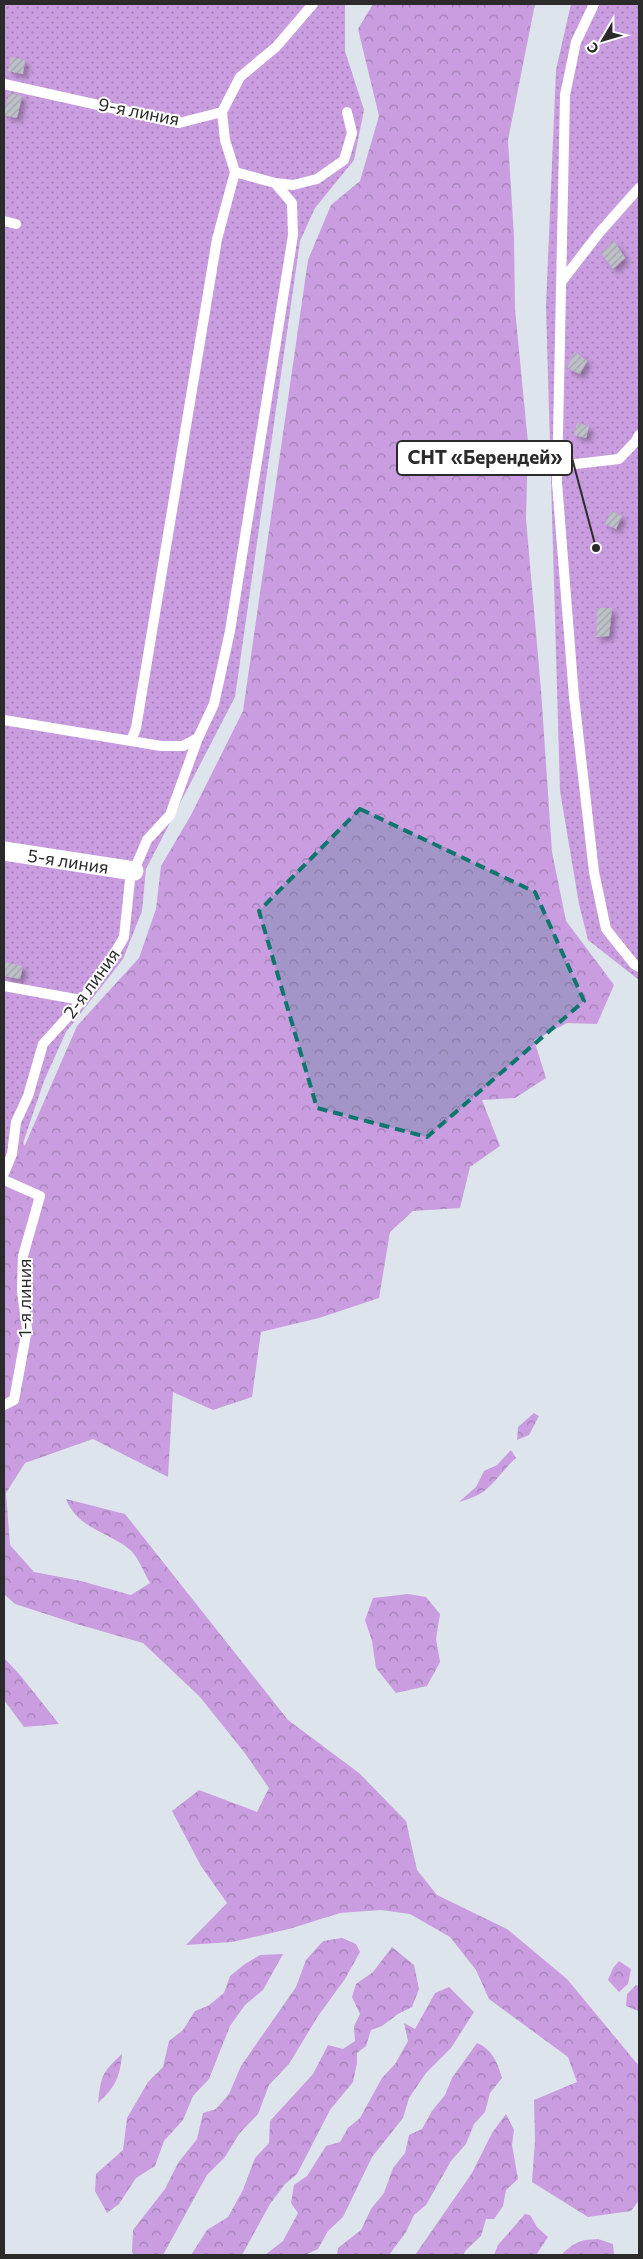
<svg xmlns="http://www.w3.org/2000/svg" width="643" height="2259" viewBox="0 0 643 2259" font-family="Commissioner,sans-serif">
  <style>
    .grass { fill: url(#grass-dots) }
    .forest { fill: url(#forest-crowns) }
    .building { fill: url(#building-hatch); filter: url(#shadow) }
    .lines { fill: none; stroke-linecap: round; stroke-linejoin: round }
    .lane { stroke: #fff; stroke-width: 10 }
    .street { stroke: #fff; stroke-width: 19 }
    .marked { fill: #0f766e; fill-opacity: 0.2; stroke: #0f766e; stroke-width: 4; stroke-dasharray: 10 6; stroke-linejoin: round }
    .labels { text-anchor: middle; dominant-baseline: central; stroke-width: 4; stroke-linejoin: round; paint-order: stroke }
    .street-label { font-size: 18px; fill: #2b2b2b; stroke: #fff }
    .leader { fill: none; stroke: #2b2b2b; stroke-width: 2 }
    .callout-dot { fill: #2b2b2b; stroke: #fff; stroke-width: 2 }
    .callout { fill: #fff; stroke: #2b2b2b; stroke-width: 2 }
    .callout-label { font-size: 19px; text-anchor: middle; font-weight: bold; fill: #2b2b2b }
  </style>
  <defs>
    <pattern id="grass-dots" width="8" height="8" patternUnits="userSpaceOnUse" patternTransform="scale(1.25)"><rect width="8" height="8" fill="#c99ddf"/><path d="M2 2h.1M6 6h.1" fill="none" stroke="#a380b5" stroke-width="1.8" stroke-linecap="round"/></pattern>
    <pattern id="forest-crowns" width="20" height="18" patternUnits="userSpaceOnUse" patternTransform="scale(1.25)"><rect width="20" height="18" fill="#c99ddf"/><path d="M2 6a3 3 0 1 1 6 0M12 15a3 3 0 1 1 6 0" fill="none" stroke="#a380b5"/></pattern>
    <pattern id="building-hatch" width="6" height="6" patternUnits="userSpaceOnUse" patternTransform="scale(1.25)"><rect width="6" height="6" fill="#bdc0c7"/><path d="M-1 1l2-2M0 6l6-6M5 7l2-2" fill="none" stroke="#a3a5ab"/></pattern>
    <filter id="shadow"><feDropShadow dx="4.5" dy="4.5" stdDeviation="2.5" flood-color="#0004"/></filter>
  </defs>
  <rect width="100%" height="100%" fill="#dee4ec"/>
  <path class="grass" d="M4,4H345V51L364,110L354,160L315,208L300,241L235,697L146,869L142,911L123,959L66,1032L44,1081L23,1143L51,1185L4,1421Z
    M571,4H639V980L588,940L579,904L560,791L546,306L556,70Z"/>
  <path class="forest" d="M373,4H535L508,140L514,237L515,309L528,443L526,519L541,690L552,852L566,921L614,985L597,1024L567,1023L534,1040L546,1078L515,1098L482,1100L500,1146L470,1167L460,1208L413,1211L390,1232L379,1298L319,1318L261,1332L252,1397L213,1410L173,1392L168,1477L93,1439L25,1463L6,1493L10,1545L34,1572L81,1581L131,1595L150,1583C144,1573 138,1556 129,1549C108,1532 77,1528 66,1499L125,1514L288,1720L359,1773L406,1821L417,1870L437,1895L507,1929L567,1979L639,2066V2200L631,2211L588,2217L532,2182L535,2141L534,2100L577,2082L568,2057L489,1999L476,1970L450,1937L410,1914L381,1910L340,1913L289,1929L232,1942L186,1945L227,1903L201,1866L172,1811L199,1790L257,1812L269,1788L244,1752L200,1697L143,1643L80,1625L15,1604L4,1594V1193L77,1026L139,958L156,909L161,866L191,815L243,711L308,260L331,205L360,181L379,116L358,29Z
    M534,1413L539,1416L529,1435L517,1440L518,1427Z
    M511,1450L516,1458C503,1469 493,1487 478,1495C472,1498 465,1500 459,1502L476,1487L484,1471L497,1465Z
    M408,1594L426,1597L440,1614L436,1639L440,1662L427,1686L396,1693L376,1668L372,1641L365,1620L373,1598Z
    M4,1658L20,1675L59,1724L24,1727L4,1700Z
    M342,1938L356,1944L360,1952L345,1979L318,2016L289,2064L269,2085L258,2114L239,2134L225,2157L207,2175L163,2255H134L132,2252L133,2230L165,2189L178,2163L197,2139L203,2113L216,2109L229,2094L241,2066L296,1987L306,1960L323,1941Z
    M392,1947L414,1965L419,1989L412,2007L398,2014L382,2026L371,2030L366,2046L357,2053V2063L353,2082L330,2110L297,2174L285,2184L270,2204L242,2255H191L207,2230L228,2217L243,2190L255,2158L269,2143L270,2121L313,2074L328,2045L343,2049L355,2041L354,2026L360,2014L352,1997L356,1984L373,1972Z
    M283,1954L263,1990L245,2005L230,2026L209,2079L193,2096L183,2120L164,2141L155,2166L136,2178L119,2204L107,2213L95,2191L96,2174L123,2150L127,2118L148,2082L163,2067L169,2041L183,2030L195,2011L208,2006L224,1993L230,1976L245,1964L260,1955Z
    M619,1961L631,1969L628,1984L619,1992L608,1980L613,1968Z
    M636,1985L639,1986L638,2011L626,2006L627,1994Z
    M449,1987L474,2012L451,2048L426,2073L409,2098L403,2118L372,2157L343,2217L328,2231L318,2249L305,2255H265L283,2241L298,2213L291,2203L294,2185L307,2176L326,2146L340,2142L348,2128L360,2118L382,2078L395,2064L408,2041L404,2023L415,2029L435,1993Z
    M477,2043C492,2049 498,2063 502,2078L490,2093L485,2112L474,2124L466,2144L451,2161L426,2205L414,2215L406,2232L389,2255H337L338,2248L361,2230L371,2209L384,2193L393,2168L405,2153L409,2135L422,2129L432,2111L445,2095L452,2078Z
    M122,2054C120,2078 115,2087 98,2103C101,2076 102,2072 122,2054Z
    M506,2114L514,2130L512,2145L518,2179L506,2190L503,2206L494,2219H486L481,2236L466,2250L463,2255H415L472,2173L492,2133Z
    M525,2214L530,2215L537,2227L548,2237L536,2255H494L498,2245Z
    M598,2239L613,2244L614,2255H561C575,2242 579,2240 598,2239Z"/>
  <path class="building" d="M11,57L25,60L23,74L8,71Z
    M9,93L22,96L17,118L4,115Z
    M614,241L625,258L613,269L601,253Z
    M575,352L587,361L580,374L567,368Z
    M577,423L589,426L586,438L574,435Z
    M611,511L622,516L616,529L605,524Z
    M597,608H612L609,636L596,637Z
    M4,962L23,966L20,979L4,976Z"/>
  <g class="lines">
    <path class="lane" d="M594,4L576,42L565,95L557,483L574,697L594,872L606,929L634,964L639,967
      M4,84L179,123L222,112L240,77L276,47L313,4
      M235,172L275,183L293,185L317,179L344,160L352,133L347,112
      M4,221L16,224
      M562,281L599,233L639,188
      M558,466L619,459L636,441L639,435
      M4,720L131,741L136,728L217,239L235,172L225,140L222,112
      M131,741L161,746H183L198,738L214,704L230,631L293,235L292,203L275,183
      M4,986L81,1000
      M4,1173L12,1154L16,1122L28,1096L43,1044L74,1010L105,970L124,937L130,880L147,840L170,815L198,738
      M4,1180L40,1196L23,1256L22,1291L27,1329L14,1400L4,1405"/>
    <path class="street" id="s1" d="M4,851L134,871"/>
  </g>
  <path class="marked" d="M360,809L535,892L584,1001L427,1137L317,1108L259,911Z"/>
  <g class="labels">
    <g class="street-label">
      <text transform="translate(139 111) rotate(11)">9-я линия</text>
      <text stroke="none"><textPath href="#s1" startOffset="65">5-я линия</textPath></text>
      <text transform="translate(91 983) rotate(-54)">2-я линия</text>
      <text transform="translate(24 1298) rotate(-90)">1-я линия</text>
    </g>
  </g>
  <path class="leader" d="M596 548L572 458"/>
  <circle class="callout-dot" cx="596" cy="548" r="5"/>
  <rect class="callout" x="397" y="441" width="175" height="34" rx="5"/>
  <g class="callout-label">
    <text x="485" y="464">СНТ «Берендей»</text>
  </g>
  <rect width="643" height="2259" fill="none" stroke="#2b2b2b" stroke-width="10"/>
  <g transform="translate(603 40) rotate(232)" stroke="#ffffff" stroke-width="4" paint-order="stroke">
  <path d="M0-4L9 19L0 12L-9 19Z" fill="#2b2b2b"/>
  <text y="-8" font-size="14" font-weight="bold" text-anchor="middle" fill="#2b2b2b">С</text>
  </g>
</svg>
